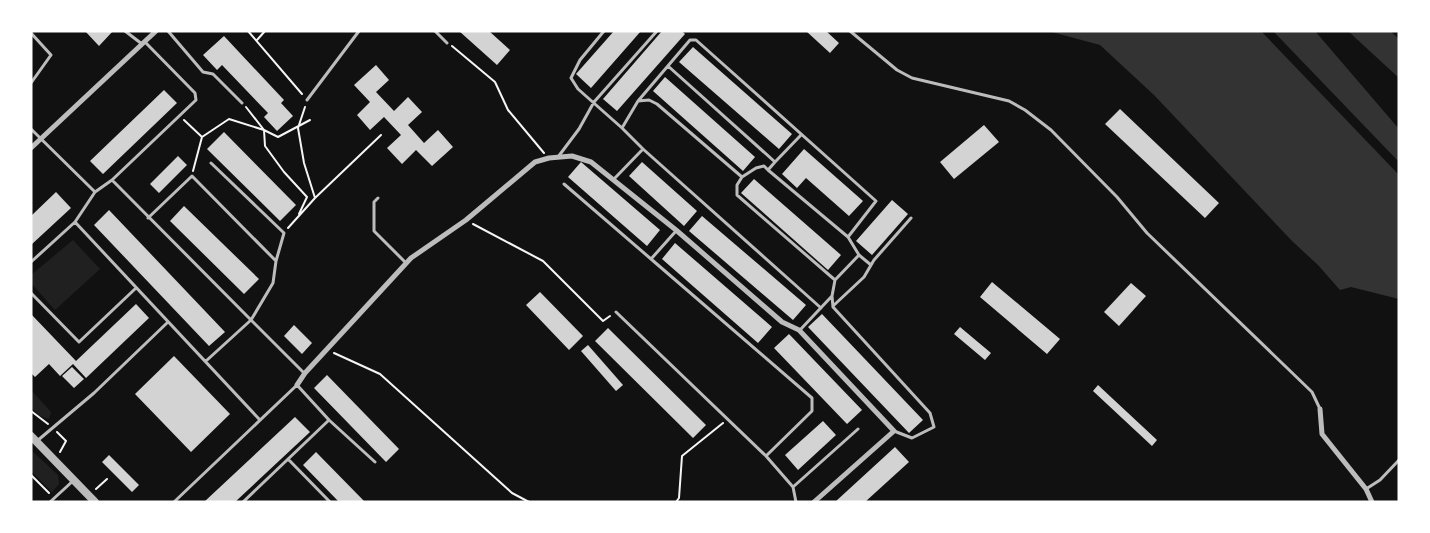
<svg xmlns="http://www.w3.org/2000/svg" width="1430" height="533" viewBox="0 0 1430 533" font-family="'PT Sans Narrow',sans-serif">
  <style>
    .green { fill: #202020 }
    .water { fill: #333 }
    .building { fill: #d3d3d3 }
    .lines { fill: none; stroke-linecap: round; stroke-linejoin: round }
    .path { stroke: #f5f5f5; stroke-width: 2 }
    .service { stroke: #bcbcbc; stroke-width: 3 }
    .minor { stroke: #bcbcbc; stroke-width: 5 }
    .tertiary { stroke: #bcbcbc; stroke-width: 8 }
  </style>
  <rect width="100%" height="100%" fill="#111"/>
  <path class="green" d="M73,240L100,269L55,310L31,283V275Z
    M31,390L51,412L49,419L40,416L31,408Z
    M31,450L58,475L59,484L52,492L31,471Z"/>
  <path class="water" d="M1048,31H1261L1399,175V299L1351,287L1340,290L1318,265L1292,241L1154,95L1100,45Z
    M1273,31H1315L1399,129V162Z
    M1348,31H1390L1399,39V78Z"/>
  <path class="building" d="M85,31H113L99,46Z
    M459,31H489L510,50L497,65Z
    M614,31H641L591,88L576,74Z
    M662,31H682L685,34L617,111L603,99Z
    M806,31H826L839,43L830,53Z
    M224,36L284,100L281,103L293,116L277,131L264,117L268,113L222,65L217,70L203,55Z
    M693,47L792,134L779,149L679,62Z
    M376,65L389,80L376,92L394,111L408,97L422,112L408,125L424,143L438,130L453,147L432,166L416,150L402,164L387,148L401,135L384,117L370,130L357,115L370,102L354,85Z
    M665,77L755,157L743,171L653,91Z
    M164,90L177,103L103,174L90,161Z
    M1120,109L1219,203L1205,218L1105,124Z
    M984,125L999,142L954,179L940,162Z
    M224,132L296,205L280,221L207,149Z
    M804,149L863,201L849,216L806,178L797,188L782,174Z
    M178,156L187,165L159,193L150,184Z
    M581,162L660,230L647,246L568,177Z
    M642,162L697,211L684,226L629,176Z
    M754,179L841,255L828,270L741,193Z
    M56,192L71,208L31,245V216Z
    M892,200L908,214L872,255L856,241Z
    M184,206L259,279L244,294L170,221Z
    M109,210L225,332L209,346L94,225Z
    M702,216L806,305L793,320L689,231Z
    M675,243L772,327L758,343L662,259Z
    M992,282L1060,339L1047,354L980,297Z
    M1131,283L1146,296L1119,326L1104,312Z
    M540,292L583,336L569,350L526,305Z
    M136,304L149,318L86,378L73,364L60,376L49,364L35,377L31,373V314L76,361Z
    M822,314L923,420L909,433L808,327Z
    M294,325L312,343L302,354L284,336Z
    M960,327L991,353L985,360L954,334Z
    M608,328L706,425L693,438L595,341Z
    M789,334L862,410L847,424L774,348Z
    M588,345L623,385L616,391L581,351Z
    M174,356L230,414L191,452L135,394Z
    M72,367L84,379L74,388L62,376Z
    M327,375L399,449L386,462L314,388Z
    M1098,385L1157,440L1152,446L1093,391Z
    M295,417L310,432L235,502H204Z
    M823,421L836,435L798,470L785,455Z
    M895,447L909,462L865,502H835Z
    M316,452L365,502H339L303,465Z
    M109,455L139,485L132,492L102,462Z"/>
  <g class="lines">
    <path class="path" d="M248,31L302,94
      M257,40L265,31
      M452,46L495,82L508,110L544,153
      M246,107L264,130L265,146L284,172L307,197L299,214
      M184,120L202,137L229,119L264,130L278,137L310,120
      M193,171L202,137
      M315,198L381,135
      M473,224L543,261L603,321L610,316
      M288,228L315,198L304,163L298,128L305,107
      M334,353L380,374L512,493L529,502
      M31,411L48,424
      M57,432L66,441L60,452
      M31,475L49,493
      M96,489L107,479
      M676,502L679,498L682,456L723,423"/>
    <path class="service" d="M125,31L142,44
      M168,31L203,72L213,74L242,103
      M435,31L447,43
      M604,31L580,60L571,78L578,89L622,128L638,101L649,100L657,104L742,177L737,185V195L835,280L832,296
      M850,31L897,70L912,78L1009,101L1025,110L1051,130L1117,197L1147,233L1312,392L1320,409
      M31,33L51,55L31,83
      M668,66L775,162L801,135
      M307,100L359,31
      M638,101L690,40H696L876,201L848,237L859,255
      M622,128L643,149
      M31,129L95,192L112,180L251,320L206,361
      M558,157L579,129L594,102L657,31
      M211,163L284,233L276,261L273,283L251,320L304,373
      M768,170L848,237
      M742,177L756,168L764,166L768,170L775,162
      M112,180L196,100L195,93L145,42
      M613,180L643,149L821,308
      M564,184L651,259
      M95,192L75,222L259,419
      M378,198L374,202V231L406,263
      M148,218L192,176L275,260
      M676,231L651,259L812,398V411L766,456
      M31,262L75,222
      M835,280L859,255L871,265
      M31,293L79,342L136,288
      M833,306L864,277L874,260L911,218
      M616,312L766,456L793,487L796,502
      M800,330L832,296L833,307L930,413L934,427L912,438L894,431
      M329,420L375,462
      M37,441L94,393L168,322
      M288,459L330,502
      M793,487L858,429
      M1366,489L1380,480L1399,460
      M50,502L74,480
      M174,502L297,385L329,420L243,502"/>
    <path class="minor" d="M31,148L156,31
      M297,385L305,373L411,258L466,220L535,162L549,158L572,156L591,162L676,230L782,322L799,330L894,431L814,502
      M1320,409L1322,434L1366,489L1372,502"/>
    <path class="tertiary" d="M31,436L95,502"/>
  </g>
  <rect width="1430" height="533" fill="none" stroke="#ffffff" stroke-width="65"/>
</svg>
